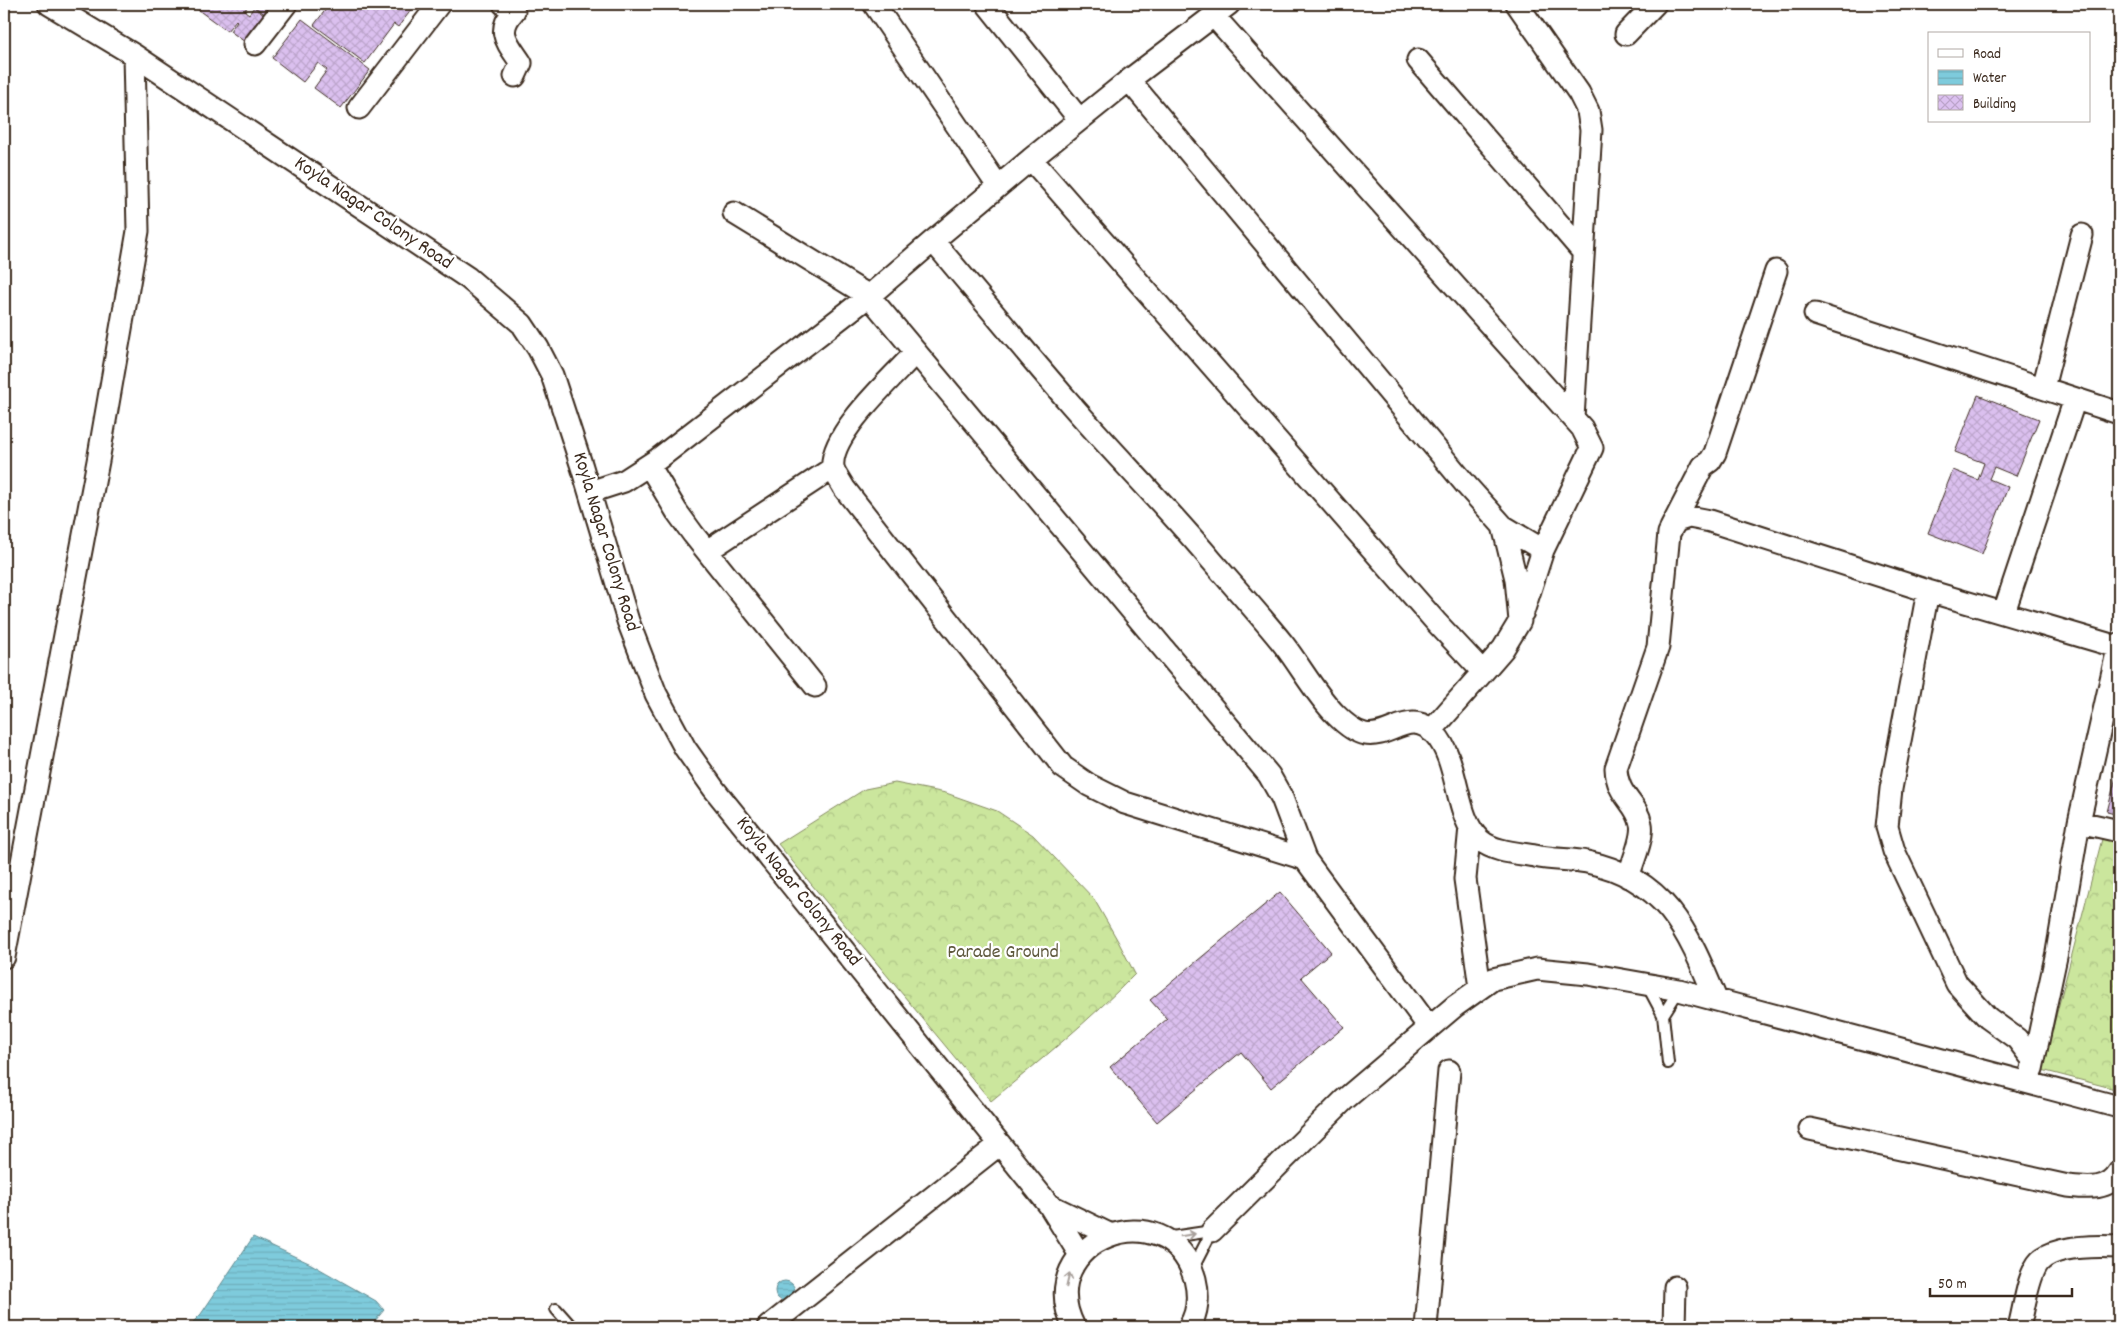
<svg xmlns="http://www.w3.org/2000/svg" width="2123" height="1331" viewBox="0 0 2123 1331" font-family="Dekko,sans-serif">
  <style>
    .forest { fill: url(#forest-crowns); stroke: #83885e }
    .water { fill: url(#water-rules); stroke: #638b90 }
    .building { fill: url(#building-cross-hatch); stroke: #3b2a1e }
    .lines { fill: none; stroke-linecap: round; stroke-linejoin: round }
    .service-casing { stroke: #3b2a1e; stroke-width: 14 }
    .minor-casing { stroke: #3b2a1e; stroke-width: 25 }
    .service { stroke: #fff; stroke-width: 10 }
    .minor { stroke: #fff; stroke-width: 21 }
    .oneway { stroke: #a79f9a }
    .labels { text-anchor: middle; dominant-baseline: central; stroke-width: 4.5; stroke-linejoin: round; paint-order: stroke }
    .street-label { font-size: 20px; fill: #3b2a1e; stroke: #fff }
    .park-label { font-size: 20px; fill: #5f593e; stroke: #fff }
  </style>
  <defs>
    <pattern id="forest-crowns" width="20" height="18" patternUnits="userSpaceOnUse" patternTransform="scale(1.25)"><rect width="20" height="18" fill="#cbe69d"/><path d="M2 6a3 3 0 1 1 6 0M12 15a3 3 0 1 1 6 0" fill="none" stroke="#afc587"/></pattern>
    <pattern id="water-rules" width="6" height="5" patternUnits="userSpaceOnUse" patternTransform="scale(1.25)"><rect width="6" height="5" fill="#7ecbdc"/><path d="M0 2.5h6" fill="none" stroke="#6eaebc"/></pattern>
    <pattern id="building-cross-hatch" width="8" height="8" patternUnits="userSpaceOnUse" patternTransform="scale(1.25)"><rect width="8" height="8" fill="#dbc0ef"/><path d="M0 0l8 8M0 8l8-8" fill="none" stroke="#bda5cc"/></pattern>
  </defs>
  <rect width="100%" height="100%" fill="#fff"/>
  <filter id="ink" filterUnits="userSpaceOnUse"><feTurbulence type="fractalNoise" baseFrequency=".02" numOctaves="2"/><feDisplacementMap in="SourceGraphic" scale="10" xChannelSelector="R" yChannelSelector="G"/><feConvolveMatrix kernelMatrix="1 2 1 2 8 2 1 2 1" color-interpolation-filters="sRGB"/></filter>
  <g filter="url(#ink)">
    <path class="forest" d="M895,783L946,793L997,811L1033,835L1094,899L1118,941L1135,974C1090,1020 1041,1060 991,1101L778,844L865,789Z
      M2102,839L2119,842V1090L2042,1070Z"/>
    <path class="water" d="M253,1237L311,1264L376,1301L384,1310L370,1327H188L201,1314Z
      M775 1291a10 10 0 1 1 20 0a10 10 0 1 1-20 0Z"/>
    <path class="building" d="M190,4H248L245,11L249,14L254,7L265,16L245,42L230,31L237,21L236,20L227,31Z
      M251,4H276L267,16Z
      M330,4H416L398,27L394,24L365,63L314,25Z
      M302,19L370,70L341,108L314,88L327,70L318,63L303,82L272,58Z
      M1978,395L2039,419L2016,476L1994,467L1989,479L2008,487L1982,554L1928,533L1953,470L1978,480L1984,463L1955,452Z
      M2119,765V815L2107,812Z
      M1280,892L1331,952L1301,977L1344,1027L1271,1088L1241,1052L1157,1122L1110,1067L1167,1019L1150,1000Z"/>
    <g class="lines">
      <defs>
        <path id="service" d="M1647,985L1663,1015L1668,1063
          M1663,1015L1679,990
          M1165,1238L1212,1231
          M1192,1270L1212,1231
          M556,1309L572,1327"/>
        <path id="minor" d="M49,4L134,55L468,278L522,324L538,348L552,375L582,467L628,621L656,694L685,748L714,789L1049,1205L1080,1255
          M504,4L514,11C495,32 508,43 521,63L515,76
          M874,4L998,186
          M987,4L1079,119
          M1517,4L1579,93L1588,111L1591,130L1573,418
          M1213,15L1582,428L1592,448L1543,550L1523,612
          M1626,34L1655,4
          M255,44L286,4
          M1418,60L1583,252
          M1129,80L1229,4
          M359,108L439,4
          M734,213L869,296L1269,775L1282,798L1305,859L1429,1027
          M933,241L1031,159
          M1815,314L2119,413
          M916,352C894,376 829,434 833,467C834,473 841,482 844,488L1063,767L1089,785L1125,803L1305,859
          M2043,388L2082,235
          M649,465L677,512L693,534L815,686
          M590,492L624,481L658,459L869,296L933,241C978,294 1022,348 1068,401C1115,455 1166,506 1212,561C1236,589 1261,616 1284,645C1301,667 1316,695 1336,715C1344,723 1354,732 1365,734C1390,739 1410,707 1435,734C1460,762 1454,817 1480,840C1494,852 1518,853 1535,856C1552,860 1570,859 1587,862C1666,878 1688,932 1716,999
          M1503,526L1543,550
          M1671,528L1703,466L1710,461L1715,453L1776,271
          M707,551L833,468
          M1928,591L1891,789L1887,827L1894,851L1957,984L1988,1018L2017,1039L2033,1060
          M2004,612L2075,399
          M1431,731L1483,672L1436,622L1031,159L1129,80L1467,486L1503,526L1516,579L1520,621L1503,649L1483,672
          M2079,822L2119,831
          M1470,827L1465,879L1480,988
          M1628,877C1632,864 1644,837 1641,824C1637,802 1617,797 1616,768L1658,647L1669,533L1676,521L1689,517L1710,521L1928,591L2118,647
          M4,957L98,461L138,231L134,55
          M2032,1069L2057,952L2079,822L2119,644
          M1810,1129L2068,1186C2087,1188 2108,1191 2119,1172
          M1049,1205L1109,1234
          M1212,1231L1344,1100L1455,1006L1493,979L1537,969L1588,974L1679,990L2119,1107
          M768,1327L1000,1144
          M1074,1327C1030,1241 1168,1187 1195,1279C1199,1295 1198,1313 1189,1327
          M1426,1327L1449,1071
          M1674,1327L1675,1287
          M2019,1327C2024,1310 2028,1273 2040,1261C2056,1245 2099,1246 2119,1247"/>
      </defs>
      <use href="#service" class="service-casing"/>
      <use href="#minor" class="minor-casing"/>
      <use href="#service" class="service"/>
      <use href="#minor" class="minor"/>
    </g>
    <defs><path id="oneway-shaft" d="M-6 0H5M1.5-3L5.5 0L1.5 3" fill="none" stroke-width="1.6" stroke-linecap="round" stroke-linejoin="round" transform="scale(1.25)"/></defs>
    <g class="oneway">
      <use href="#oneway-shaft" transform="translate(1188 1235) rotate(-9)"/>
      <use href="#oneway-shaft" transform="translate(1068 1280) rotate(-77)"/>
    </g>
  </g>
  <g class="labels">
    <g class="street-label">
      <text transform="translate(373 214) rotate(34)">Koyla Nagar Colony Road</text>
      <text transform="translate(605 542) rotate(73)">Koyla Nagar Colony Road</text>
      <text transform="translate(798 892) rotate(51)">Koyla Nagar Colony Road</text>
    </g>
    <g class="park-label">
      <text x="1003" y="953">Parade Ground</text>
    </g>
  </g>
  <rect width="2123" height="1331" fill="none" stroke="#fff" stroke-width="20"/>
  <rect x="10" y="10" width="2103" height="1311" fill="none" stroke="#3b2a1e" stroke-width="2" filter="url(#ink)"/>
  <rect x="1928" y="32" width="162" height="90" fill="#ffffff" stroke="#b1aaa5"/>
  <rect x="1938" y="49" width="25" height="8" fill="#ffffff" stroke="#b1aaa5"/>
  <text x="1973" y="58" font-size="15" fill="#3b2a1e">Road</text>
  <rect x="1938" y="70" width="25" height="15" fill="url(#water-rules)" stroke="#b1aaa5"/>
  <text x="1973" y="82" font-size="15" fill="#3b2a1e">Water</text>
  <rect x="1938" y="95" width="25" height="15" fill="url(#building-cross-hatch)" stroke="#b1aaa5"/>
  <text x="1973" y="108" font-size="15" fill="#3b2a1e">Building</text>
  <path d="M1930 1288v8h142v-8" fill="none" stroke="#3b2a1e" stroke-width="2.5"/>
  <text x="1938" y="1288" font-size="15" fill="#3b2a1e" stroke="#ffffff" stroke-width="4" paint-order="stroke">50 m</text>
</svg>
